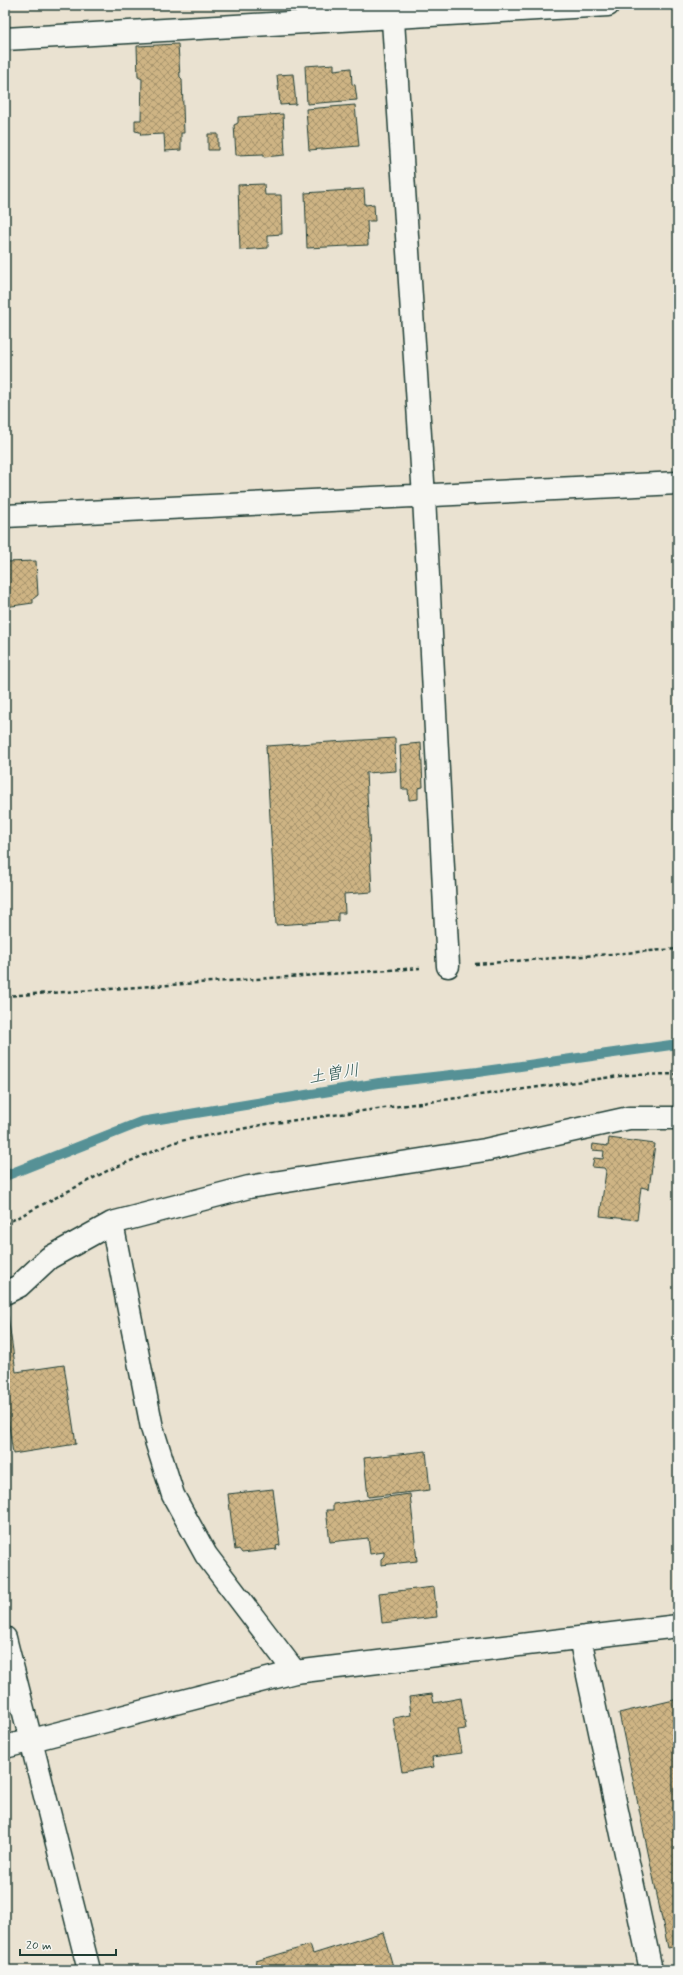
<svg xmlns="http://www.w3.org/2000/svg" width="683" height="1975" viewBox="0 0 683 1975" font-family="Mynerve,'Klee One',sans-serif">
  <style>
    .lines { fill: none; stroke-linecap: round; stroke-linejoin: round }
    .stream { stroke: #569196; stroke-width: 10 }
    .building { fill: url(#building-cross-hatch); stroke: #1f3d34 }
    .street-casing { stroke: #1f3d34; stroke-width: 25 }
    .secondary-casing { stroke: #1f3d34; stroke-width: 25 }
    .path { stroke: #1f3d34; stroke-width: 2.5; stroke-dasharray: 4 3; stroke-linecap: butt }
    .street { stroke: #f6f6f2; stroke-width: 22 }
    .secondary { stroke: #f6f6f2; stroke-width: 22 }
    .labels { text-anchor: middle; dominant-baseline: central; stroke-width: 3; stroke-linejoin: round; paint-order: stroke }
    .water-label { font-size: 17px; font-style: italic; fill: #315955; stroke: #f6f6f2 }
  </style>
  <defs>
    <pattern id="building-cross-hatch" width="8" height="8" patternUnits="userSpaceOnUse"><rect width="8" height="8" fill="#ceb484"/><path d="M0 0l8 8M0 8l8-8" fill="none" stroke="#a7946d"/></pattern>
  </defs>
  <rect width="100%" height="100%" fill="#eae2d1"/>
  <filter id="ink" filterUnits="userSpaceOnUse"><feTurbulence type="fractalNoise" baseFrequency=".025" numOctaves="2"/><feDisplacementMap in="SourceGraphic" scale="8" xChannelSelector="R" yChannelSelector="G"/><feConvolveMatrix kernelMatrix="1 2 1 2 8 2 1 2 1" color-interpolation-filters="sRGB"/></filter>
  <g filter="url(#ink)">
    <g class="lines">
      <path class="stream" d="M5,1176L141,1122L379,1083L478,1072L678,1044"/>
    </g>
    <path class="building" d="M178,44L180,77L182,79L184,133H181V150L165,151L164,134L141,135L140,132L135,131V120H141L142,79L138,77L137,46Z
      M334,64V70L351,68L352,84L355,85L357,100L307,104L305,66Z
      M293,74L296,104L280,105L277,75Z
      M355,105L359,146L309,150L306,109Z
      M283,114L285,155L264,157V154L236,155L234,125L238,123V117Z
      M208,134H218V150H208Z
      M264,184L265,195H281L282,234L268,235V248L240,250L238,185Z
      M364,189L365,205L374,204L375,221H367L368,245L307,248L305,193Z
      M36,561L38,595L33,599V603L5,607V562Z
      M395,738L396,771L366,773L372,892L344,894L345,913H338V921L276,925L266,746Z
      M421,743L423,787L418,788V799L409,800L408,789H402L400,745Z
      M609,1138L655,1144L649,1189L641,1187L637,1220L600,1216L606,1171L604,1168L592,1167L594,1158L603,1159L604,1151L592,1150L593,1144L608,1146Z
      M8,1316L16,1372L64,1365L76,1444L13,1454L5,1397V1317Z
      M426,1451L430,1490L368,1497L364,1458Z
      M273,1489L280,1545L276,1546L277,1549L242,1553L239,1549L235,1550L228,1494Z
      M410,1494L417,1561L381,1565V1559L384,1556V1552L370,1554L368,1538L330,1542L326,1510H333V1504Z
      M434,1587L437,1617L382,1623L379,1593Z
      M432,1694L434,1703L461,1698L466,1729L458,1730L462,1753L432,1757L434,1767L402,1772L393,1718L411,1715L409,1697Z
      M678,1699V1946L668,1948L619,1713Z
      M383,1932L394,1970H259L256,1961L310,1945L313,1954Z"/>
    <g class="lines">
      <defs>
        <path id="street" d="M392,5L424,497L448,966
          M5,39L608,5
          M5,516L678,483
          M5,1293L19,1286L49,1258L112,1223
          M580,1638L651,1970
          M295,1672L206,1555L173,1495L152,1428L112,1223L249,1187L485,1150L629,1118H678
          M5,1747L295,1672L678,1626"/>
        <path id="secondary" d="M5,1638L89,1970"/>
      </defs>
      <use href="#street" class="street-casing"/>
      <use href="#secondary" class="secondary-casing"/>
      <path class="path" d="M475,964L678,949
        M5,996L420,968
        M5,1224L107,1171L175,1142L267,1124L627,1075L678,1074"/>
      <use href="#street" class="street"/>
      <use href="#secondary" class="secondary"/>
    </g>
  </g>
  <g class="labels">
    <g class="water-label">
      <text transform="translate(334 1074) rotate(-9)">土曽川</text>
    </g>
  </g>
  <rect width="683" height="1975" fill="none" stroke="#f6f6f2" stroke-width="20"/>
  <rect x="10" y="10" width="663" height="1955" fill="none" stroke="#1f3d34" stroke-width="1.5" filter="url(#ink)"/>
  <path d="M20 1949v6h96v-6" fill="none" stroke="#1f3d34" stroke-width="2"/>
  <text x="26" y="1949" font-size="12" fill="#1f3d34" stroke="#f6f6f2" stroke-width="3" paint-order="stroke">20 m</text>
</svg>
